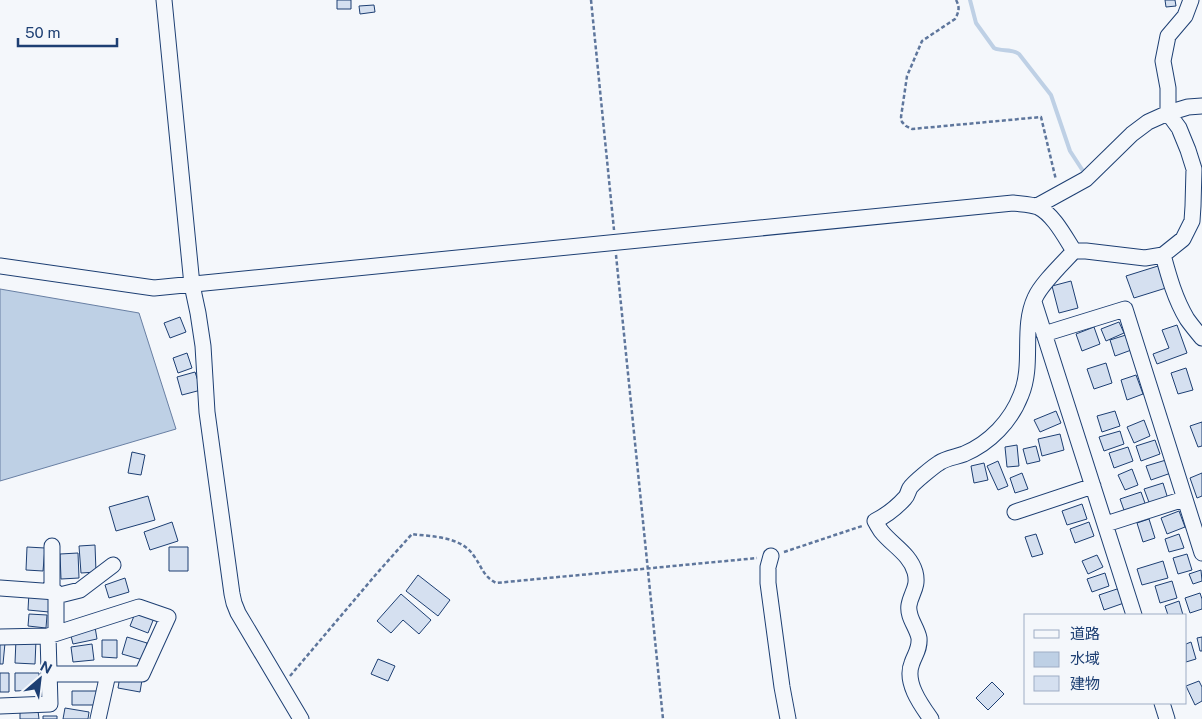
<svg xmlns="http://www.w3.org/2000/svg" width="1202" height="719" viewBox="0 0 1202 719" font-family="'Public Sans','Noto Sans JP',sans-serif">
  <style>
    .water { fill: #bed0e5; stroke: #687fa3 }
    .lines { fill: none; stroke-linecap: round; stroke-linejoin: round }
    .stream { stroke: #bed0e5; stroke-width: 4 }
    .building { fill: #d5e0f0; stroke: #1d3f73 }
    .minor-casing { stroke: #1d3f73; stroke-width: 17 }
    .path { stroke: #5e769c; stroke-width: 2.5; stroke-dasharray: 4 2.5; stroke-linecap: butt }
    .minor { stroke: #f4f7fb; stroke-width: 15 }
  </style>
  <rect width="100%" height="100%" fill="#f4f7fb"/>
  <path class="water" d="M0,289L139,313L176,429L0,481Z"/>
  <g class="lines">
    <path class="stream" d="M970,0L976,23L994,48C1002,52 1011,48 1019,54L1051,95L1070,151L1083,171"/>
  </g>
  <path class="building" d="M337,0H351V9H337Z
    M1165,0H1175L1176,6L1166,7Z
    M374,5L375,12L360,14L359,6Z
    M1158,266L1166,288L1134,298L1126,276Z
    M1071,281L1078,308L1059,313L1052,286Z
    M180,317L186,332L170,338L164,323Z
    M1119,322L1124,333L1106,341L1101,329Z
    M1177,325L1187,353L1157,364L1153,354L1169,348L1162,330Z
    M1094,327L1100,344L1082,351L1076,334Z
    M1129,334L1134,349L1115,356L1110,340Z
    M187,353L192,368L178,373L173,358Z
    M1106,363L1112,383L1094,389L1087,369Z
    M1186,368L1193,390L1178,394L1171,373Z
    M195,372L201,390L182,395L177,377Z
    M1136,375L1143,394L1127,400L1121,380Z
    M1056,411L1061,423L1040,432L1034,420Z
    M1115,411L1120,426L1102,432L1097,416Z
    M1144,420L1150,436L1134,443L1127,427Z
    M1202,422V446L1198,447L1190,426Z
    M1120,431L1124,444L1104,451L1099,437Z
    M1060,434L1064,450L1042,456L1038,439Z
    M1155,440L1160,454L1141,461L1136,446Z
    M1017,445L1019,466L1007,467L1005,447Z
    M1036,446L1040,461L1027,464L1023,449Z
    M1128,447L1133,461L1114,468L1109,453Z
    M132,452L145,455L141,475L128,473Z
    M1166,460L1171,473L1151,480L1146,466Z
    M998,461L1008,486L998,490L987,466Z
    M984,463L988,480L974,483L971,466Z
    M1132,469L1138,485L1125,490L1118,475Z
    M1022,473L1028,489L1015,493L1010,478Z
    M1202,473V496L1197,498L1190,478Z
    M1163,483L1168,499L1150,505L1144,489Z
    M1141,492L1146,506L1125,513L1120,499Z
    M148,496L155,520L116,531L109,507Z
    M1082,504L1087,519L1067,525L1062,511Z
    M1179,511L1185,527L1167,534L1161,518Z
    M1149,519L1155,538L1143,542L1137,523Z
    M172,522L178,541L150,550L144,532Z
    M1089,522L1094,536L1075,543L1070,529Z
    M1036,534L1043,554L1032,557L1025,537Z
    M1179,534L1184,548L1169,552L1165,539Z
    M95,545L96,572L81,573L79,546Z
    M27,547L45,548L43,571L26,570Z
    M169,547H188V571H169Z
    M78,553L79,578L61,579L60,554Z
    M1187,554L1192,570L1178,574L1173,558Z
    M1097,555L1103,567L1088,574L1082,561Z
    M1163,561L1168,578L1142,585L1137,569Z
    M1201,570L1202,581L1193,584L1189,574Z
    M1105,573L1109,586L1092,592L1087,579Z
    M418,575L450,600L438,616L406,591Z
    M125,578L129,592L109,598L105,585Z
    M1172,581L1177,598L1160,603L1155,586Z
    M1120,588L1124,603L1104,610L1099,595Z
    M29,592L50,594L49,612L28,610Z
    M1200,593L1202,599V609L1190,613L1185,598Z
    M401,594L431,620L419,634L403,620L391,633L377,621Z
    M1179,601L1183,615H1168L1165,606Z
    M136,611L154,618L148,633L130,626Z
    M29,614L47,615L46,628L28,626Z
    M95,627L97,639L73,644L70,632Z
    M127,637L147,643L143,660L122,654Z
    M1202,637V651H1200L1197,638Z
    M16,639L36,640L35,664L15,663Z
    M102,640H117V658L102,657Z
    M1191,642L1196,659L1186,662V644Z
    M0,643H5L3,664H0Z
    M92,644L94,660L73,662L71,647Z
    M378,659L395,666L388,681L371,674Z
    M0,673H9V692H0Z
    M15,673H39V690L15,691Z
    M120,676L142,680L140,692L118,688Z
    M1199,681L1202,687V701L1195,705L1186,686Z
    M992,682L1004,694L988,710L976,698Z
    M72,691H100V705H72Z
    M65,708L89,712L88,719H63Z
    M38,711L39,719H20V712Z
    M43,716H57V719H43Z"/>
  <g class="lines">
    <defs>
      <path id="minor" d="M164,0L192,285L198,313L203,346L207,412L232,594L234,603L238,613L301,719
        M1037,206L1086,179L1132,134L1148,122L1168,113L1188,107L1202,106
        M1163,255C1169,277 1175,299 1187,319C1192,326 1197,332 1202,338
        M0,266L154,288L1013,203C1021,204 1031,204 1038,207C1053,214 1065,237 1074,251
        M1034,302L1134,615
        M1044,334L1125,309L1202,553
        M1015,512L1093,486
        M1106,524L1184,499
        M52,546V591
        M771,556L768,567V583L782,687L788,719
        M0,588L56,592V633
        M56,596L80,590L113,565
        M0,637L48,636L139,607L168,617L142,674H49
        M1162,703L1167,719
        M0,706L50,704L48,636
        M98,719L108,674
        M931,719C921,705 904,682 912,663C915,654 920,649 919,638C917,627 907,617 909,605C911,593 919,587 915,572C910,554 892,545 881,531C879,528 877,525 875,521C887,515 896,508 905,498C908,495 908,491 910,488C913,483 934,466 939,463C946,458 956,457 964,454C990,443 1011,421 1021,395C1034,364 1021,328 1035,298C1041,284 1063,263 1074,251H1086L1145,258L1163,255L1183,239L1192,221L1193,206L1194,169L1188,150L1179,128L1168,113V88L1163,61L1168,36L1185,16L1191,0"/>
    </defs>
    <use href="#minor" class="minor-casing"/>
    <path class="path" d="M591,0L614,230
      M956,0C960,7 959,12 955,19L922,41L907,76L901,117L902,122L906,126L912,129L1041,117L1056,180
      M616,255L663,719
      M784,552L862,526
      M290,676L378,572L412,534C433,537 461,536 474,556C482,567 483,576 496,583L757,558"/>
    <use href="#minor" class="minor"/>
  </g>
  <rect x="1024" y="614" width="162" height="90" fill="#f4f7fb" stroke="#9eadc5"/>
  <rect x="1034" y="630" width="25" height="8" fill="#f4f7fb" stroke="#9eadc5"/>
  <text x="1070" y="639" font-size="15" fill="#1d3f73">道路</text>
  <rect x="1034" y="652" width="25" height="15" fill="#bed0e5" stroke="#9eadc5"/>
  <text x="1070" y="664" font-size="15" fill="#1d3f73">水域</text>
  <rect x="1034" y="676" width="25" height="15" fill="#d5e0f0" stroke="#9eadc5"/>
  <text x="1070" y="689" font-size="15" fill="#1d3f73">建物</text>
  <g transform="translate(40 679) rotate(28)" stroke="#f4f7fb" stroke-width="4" paint-order="stroke">
  <path d="M0-4L9 19L0 12L-9 19Z" fill="#1d3f73"/>
  <text y="-8" font-size="14" font-weight="bold" text-anchor="middle" fill="#1d3f73">N</text>
  </g>
  <path d="M18 38v8h99v-8" fill="none" stroke="#1d3f73" stroke-width="2.5"/>
  <text x="25" y="38" font-size="15" fill="#1d3f73" stroke="#f4f7fb" stroke-width="4" paint-order="stroke">50 m</text>
</svg>
